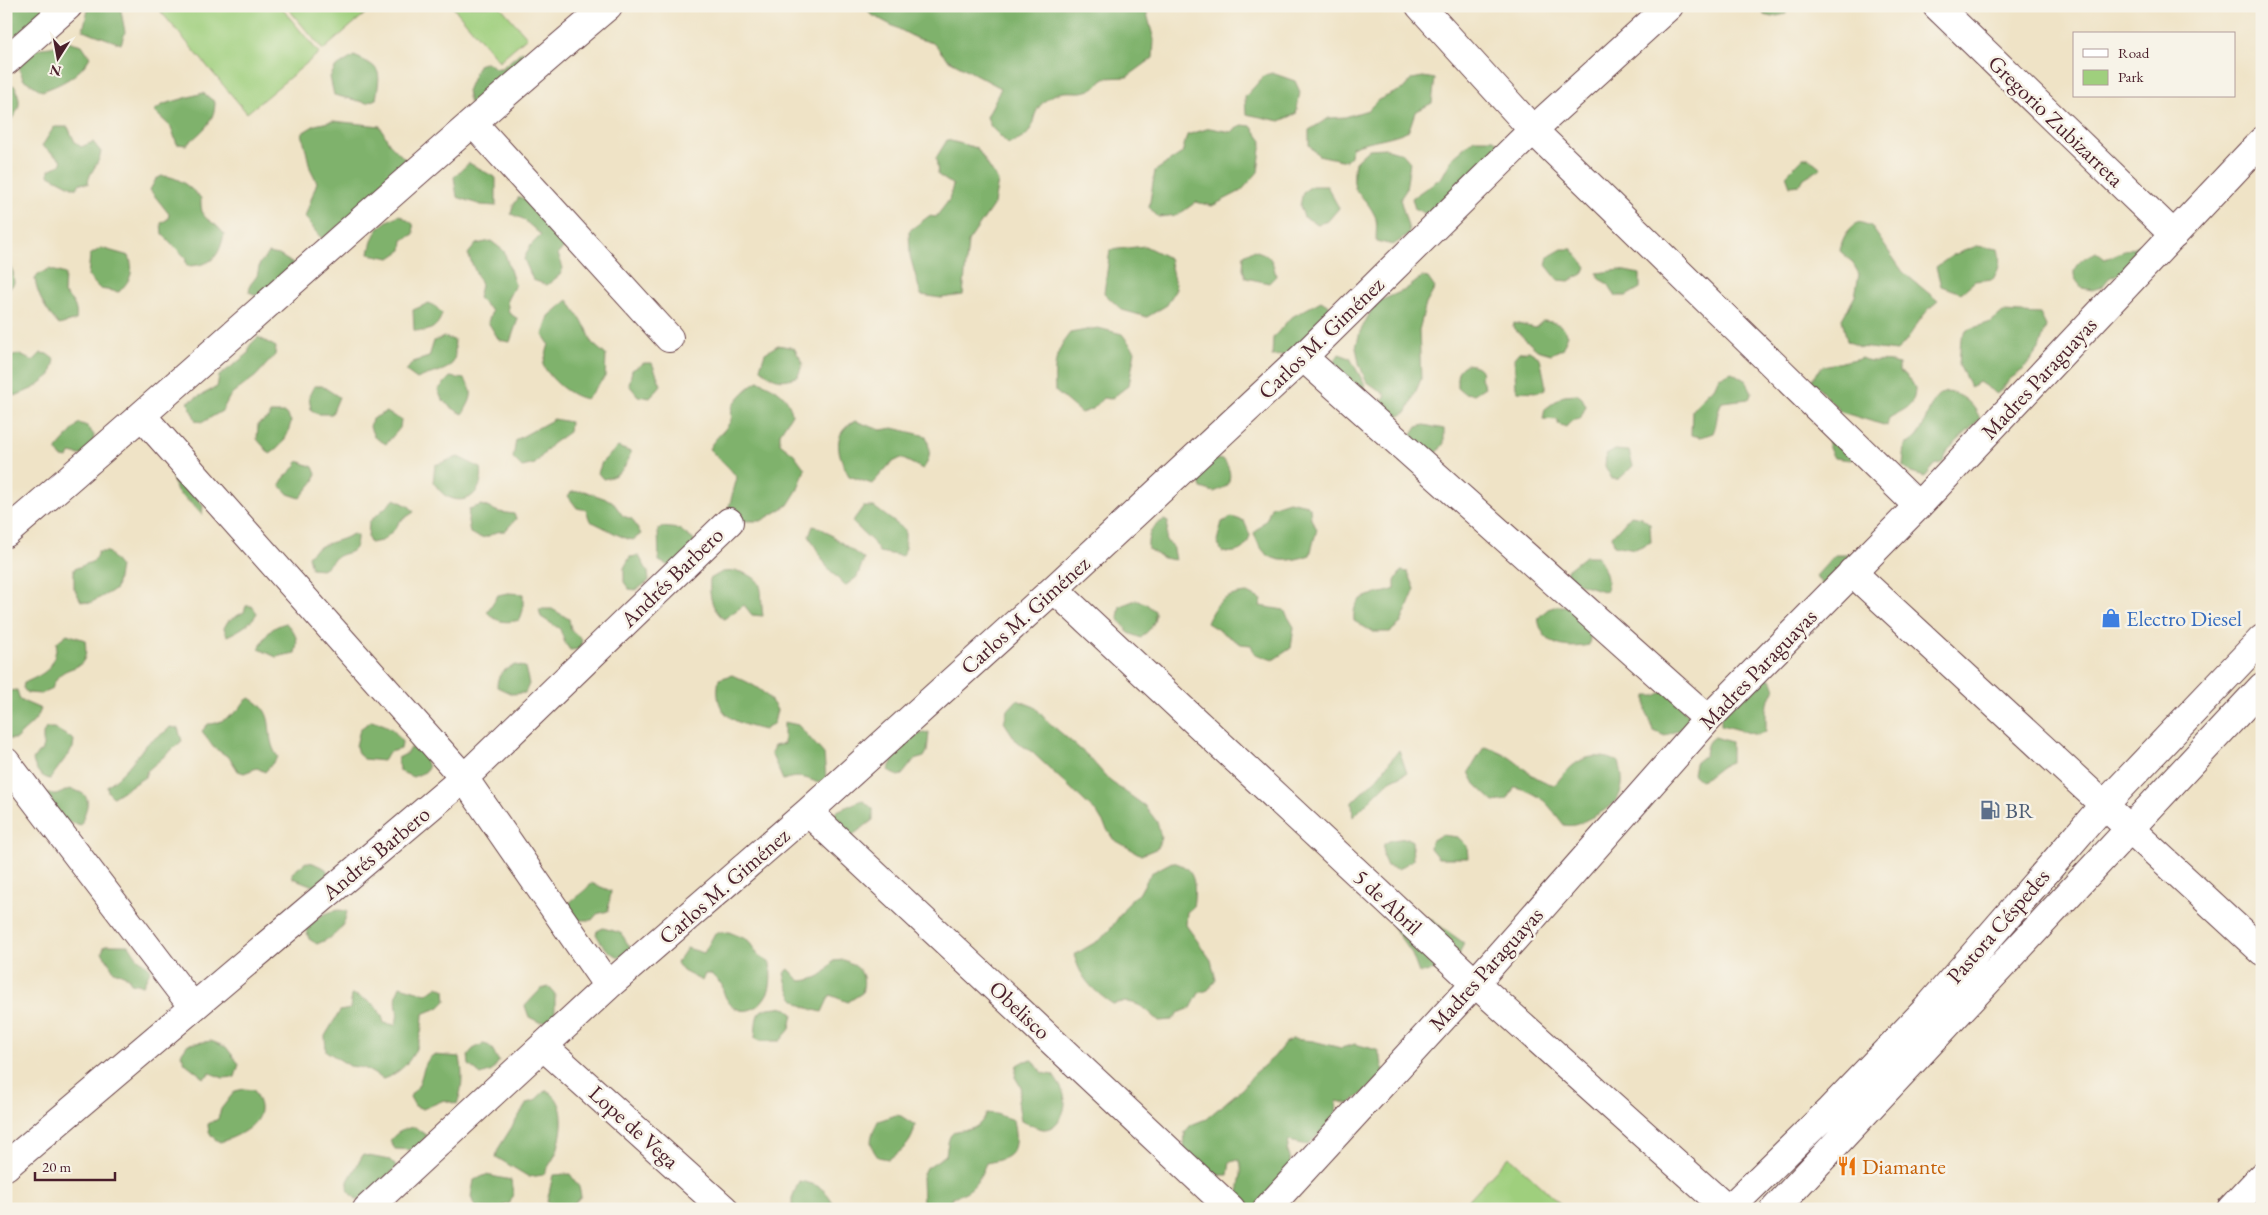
<svg xmlns="http://www.w3.org/2000/svg" width="2268" height="1215" viewBox="0 0 2268 1215" font-family="'EB Garamond',serif">
  <style>
    .green { fill: #9fcf7d; stroke: #747754 }
    .forest { fill: #7fb26c; stroke: #64684c }
    .lines { fill: none; stroke-linecap: round; stroke-linejoin: round }
    .minor-casing { stroke: #633c42; stroke-width: 30 }
    .major-casing { stroke: #633c42; stroke-width: 30 }
    .minor { stroke: #fff; stroke-width: 28 }
    .major { stroke: #fff; stroke-width: 28 }
    .labels { text-anchor: middle; dominant-baseline: central; stroke-width: 5; stroke-linejoin: round; paint-order: stroke }
    .street-label { font-size: 22px; fill: #4a1f2b; stroke: #f7f3e8 }
    .shop-label { font-size: 22px; fill: #366cbe; stroke: #f7f3e8; text-anchor: start }
    .service-label { font-size: 22px; fill: #4e5e75; stroke: #f7f3e8; text-anchor: start }
    .food-label { font-size: 22px; fill: #c56008; stroke: #f7f3e8; text-anchor: start }
  </style>
  <rect width="100%" height="100%" fill="#f7f3e8"/>
  <filter id="ink" filterUnits="userSpaceOnUse"><feTurbulence type="fractalNoise" baseFrequency=".02" numOctaves="2"/><feDisplacementMap in="SourceGraphic" scale="10" xChannelSelector="R" yChannelSelector="G"/><feConvolveMatrix kernelMatrix="1 2 1 2 8 2 1 2 1" color-interpolation-filters="sRGB"/></filter>
  <filter id="wash" filterUnits="userSpaceOnUse"><feTurbulence type="fractalNoise" baseFrequency=".0096" numOctaves="4" result="noise"/><feDisplacementMap in="SourceGraphic" scale="20" xChannelSelector="R" yChannelSelector="G"/><feGaussianBlur stdDeviation="1.12" result="paint"/><feColorMatrix in="noise" values="0 0 0 0 0 0 0 0 0 0 0 0 0 0 0 0 0 1.4 0 .05"/><feComposite in="paint" operator="in"/></filter>
  <g filter="url(#wash)">
    <rect width="100%" height="100%" fill="#efe3c6"/>
    <path class="green" d="M156,6H280L319,53L247,113Z
      M286,6H374L323,50Z
      M452,6H500L527,37L499,61Z
      M1509,1156L1566,1209H1460Z"/>
    <path class="forest" d="M6,6H50L6,44Z
      M89,6H120L125,32L121,44L83,30Z
      M866,6H1145L1154,40L1153,58L1127,77L1104,78C1083,105 1069,81 1046,100C1024,117 1044,134 1008,144L991,127L987,117L1001,88L947,59L933,43L916,38L870,14Z
      M1762,6H1787L1786,14L1772,17L1764,15Z
      M67,41L82,45L90,57C81,75 60,85 42,91L23,79L19,68C38,37 42,55 67,41Z
      M522,51L537,62L474,104L469,102L467,91L478,65C485,62 489,62 495,68H502Z
      M354,56C382,68 381,70 376,99L367,103L334,95L330,77L335,68Z
      M1272,73L1295,81L1300,92L1296,114L1280,121L1246,114L1245,97L1265,75Z
      M1423,77L1435,79L1432,103L1415,112L1409,130C1391,139 1371,139 1352,147L1351,156L1346,161L1318,155L1309,145V130L1329,118L1345,117L1368,110L1378,100L1403,89L1412,79Z
      M6,84L15,86C23,106 19,110 6,126Z
      M203,93L215,102C215,123 200,133 186,145L177,144L171,127L154,111L164,104Z
      M333,121L380,126L389,143L412,166L323,239C316,234 311,224 305,217L317,182L310,168L302,133L315,125Z
      M1242,125L1251,126L1262,141L1258,172L1241,191L1212,206L1196,202L1178,215L1158,217L1149,207L1155,171L1182,153L1187,135L1210,128L1231,132Z
      M54,127H68L75,142L81,147L93,142L101,152C99,165 88,173 88,184L80,183L77,188H74L49,175V170L60,165L62,160L42,146Z
      M1474,139H1494L1508,152L1431,216L1415,209L1412,198L1442,177L1453,157Z
      M947,140L977,148L998,181L994,204L968,242L963,295L941,298L921,295L910,256L909,231L929,216L936,217L949,200L953,185L938,175L936,158Z
      M1385,148L1402,153L1410,162L1406,190L1400,199L1409,230L1408,235L1393,245L1376,241C1376,233 1378,220 1374,214C1360,187 1350,200 1355,162L1369,149Z
      M1803,158H1809L1821,168L1804,178L1800,185L1790,186L1786,175Z
      M469,163L496,178V206L481,205L457,197L454,177Z
      M162,176C179,176 189,187 201,198C200,224 211,216 224,234C219,258 212,265 187,266L185,257L162,234L161,223L168,219L169,214L150,190L156,179Z
      M1312,186H1327L1339,208L1328,221L1318,224L1304,217L1300,206L1303,192Z
      M519,197L537,203L569,241L558,254L563,268L560,275L547,285L533,280L524,259L530,246L541,235L523,219L511,214L513,206Z
      M400,215L413,224L414,234L403,240L402,250L390,258L369,254C373,232 379,223 400,215Z
      M1859,222L1871,226L1903,272L1938,301C1919,315 1913,335 1897,351L1859,347L1847,341L1842,319L1855,296L1859,274L1852,262L1840,251C1842,238 1847,229 1859,222Z
      M491,241L504,251L515,285L507,300L509,313L518,319L510,342L499,340L488,322L492,311L478,298L481,285L468,254L476,244Z
      M2143,243L2159,255L2109,278L2102,287L2092,290L2082,288C2080,285 2074,279 2074,274C2073,264 2088,255 2096,252L2105,259Z
      M1145,246L1169,258L1176,289L1167,305L1147,317L1122,310L1104,293L1110,250Z
      M1977,246L1998,249C2001,261 2000,268 1993,279L1975,281L1961,293L1941,286L1936,267L1953,255Z
      M101,248L129,256C135,273 130,280 119,292L100,289L88,276L90,255Z
      M1562,249H1572L1586,267L1583,274L1569,281L1558,280L1546,265L1548,257Z
      M1253,250C1271,255 1272,258 1276,276L1269,283L1246,278L1243,269L1244,255Z
      M269,253L279,255L297,266L263,298L249,292L250,285L257,276L260,263Z
      M6,257L13,272L14,283L11,287H6Z
      M49,269L65,274L64,294C73,300 78,308 76,320L59,325C47,312 37,296 35,279L39,274Z
      M1620,270L1640,274V288L1626,296H1616L1608,284L1599,279L1597,273Z
      M1422,277L1428,278L1435,288L1426,304L1419,330L1421,379L1407,412L1390,420L1378,406L1386,395L1366,381L1359,363L1356,347L1360,332L1375,303L1405,290Z
      M568,300L587,329L592,343L606,355L605,377L586,399C569,396 551,380 543,365L549,344L543,335L549,316Z
      M1321,301L1332,308L1326,324L1293,355L1272,356L1273,338L1290,318Z
      M429,303L435,306L442,313C439,327 428,334 414,330L413,310Z
      M2003,312L2040,314L2046,326L2039,349L2024,369L2010,379L1997,394L1979,382L1971,388L1959,365L1961,338L1967,330L1991,322Z
      M1543,321C1556,322 1562,324 1568,335L1562,349L1551,354L1537,350L1513,328L1514,323L1535,328Z
      M1098,328L1122,334L1135,351L1129,385L1111,399L1103,398L1093,409L1081,413L1055,391C1054,366 1054,353 1070,333Z
      M258,337L276,347L275,355L256,376L230,396L222,411L203,422L196,421L188,402L217,387L219,376L248,354L250,345Z
      M444,337L454,340C460,375 440,368 417,379L406,371L413,362L429,357L434,341Z
      M778,345L794,348L803,363L798,376C781,383 773,380 760,368L765,353Z
      M1529,351L1540,358L1545,382V389L1538,392L1518,391L1516,387L1514,358L1519,352Z
      M41,353L47,354L55,360L51,375L34,388L15,396L6,389V359L18,354L33,361Z
      M1339,354L1350,358L1365,385L1359,397L1329,371Z
      M1861,358C1872,364 1887,359 1899,364V372L1905,374L1915,388C1915,408 1904,409 1889,418L1887,426L1841,412L1811,380L1823,366Z
      M644,363H652L661,385L650,398L638,396L629,385L632,370Z
      M1467,364C1476,365 1484,368 1481,378L1485,387L1474,394L1464,393L1457,387C1457,375 1456,369 1467,364Z
      M1732,372L1746,381L1752,392L1749,399L1722,402C1716,412 1718,422 1713,433L1701,437L1691,435L1692,410L1708,392L1714,388L1719,377Z
      M450,377L464,379C476,393 471,399 463,414C451,408 442,403 438,390Z
      M759,381C775,388 789,395 792,414L780,433V443L794,454L805,469L798,489L788,505L761,521H746L737,518L728,510L737,478C729,466 719,459 709,449C714,438 726,431 731,420C732,417 731,412 732,408C734,401 752,383 759,381Z
      M314,386H322L339,397L332,414H318L311,410L309,396Z
      M1946,392C1962,393 1975,405 1980,419L1948,450L1943,462L1935,465L1925,477L1911,473L1903,466L1905,445C1931,434 1923,399 1946,392Z
      M1577,394L1582,398L1586,406L1580,419L1571,421L1566,427L1558,424V420L1543,419L1545,409L1564,395Z
      M386,412L401,420L400,428L386,444L374,437L370,427L372,419Z
      M270,413H285L291,421C288,436 283,446 270,454L257,439L258,424L269,418Z
      M554,419L570,422L569,432L552,444L535,464L522,467L513,458L516,440Z
      M855,421L881,430L893,428L926,436C930,449 932,457 923,469L901,458L891,463L872,484L849,476C838,455 830,434 855,421Z
      M79,423L87,426L94,435L93,448L84,456L70,453L68,458L61,457L57,451L58,447Z
      M1424,425L1444,429V443L1434,457L1408,441L1417,427Z
      M1830,431L1853,456L1851,460L1834,458C1829,449 1825,442 1830,431Z
      M618,447L631,452C625,468 621,476 603,479L598,473L602,462Z
      M1615,450L1629,451L1633,466L1619,479H1612L1605,466L1606,455Z
      M458,457L481,468C485,490 468,508 446,496C441,493 437,487 433,482L435,465Z
      M1223,459C1230,468 1232,476 1227,486L1214,492L1201,488L1197,474L1212,460Z
      M298,461L313,467L316,474L314,481L300,498L288,494L280,485C284,474 294,472 298,461Z
      M176,471L203,505L202,515L194,506L177,492L172,478Z
      M584,491L612,501L623,516L632,519L641,534L633,540C620,538 605,527 590,521L586,510L577,508L568,496L571,492Z
      M395,499L410,507L414,512L399,522L396,528L382,541L370,543L368,537L369,522Z
      M1289,501L1307,505L1310,508L1311,519L1317,529L1310,555C1284,564 1264,564 1254,533L1267,518L1271,507Z
      M482,505L499,512L514,514L516,519L505,531C487,531 490,544 470,533L468,521L469,509Z
      M863,507H874L905,530V550L903,556L879,552L873,542L852,522Z
      M1631,515L1641,517L1650,524L1651,542L1635,549L1614,545L1612,536Z
      M1232,517L1244,521L1250,535C1247,550 1237,554 1222,552L1217,541L1222,522Z
      M1164,520L1168,522L1166,541L1172,545L1175,560L1163,558L1148,549C1147,536 1151,526 1164,520Z
      M813,526L821,528L864,559L857,577L845,586L827,567L809,536Z
      M662,527L679,529L695,541L681,572L659,561L658,529Z
      M353,534L357,536C357,558 346,549 334,559C330,563 328,566 322,569L311,568L308,556C319,542 338,543 353,534Z
      M98,552H108L120,567L116,589L90,603L81,601L74,588V569L94,561Z
      M1835,555H1853L1825,589L1816,576Z
      M639,556L648,572L649,581L636,590L629,589L624,582V568L630,557Z
      M1585,556H1597C1604,568 1610,577 1606,592L1565,579L1567,570Z
      M737,571C768,579 759,589 763,616L752,615L744,605L724,619C711,608 709,596 710,579L722,572Z
      M1401,571L1408,572L1415,589L1401,623L1390,632H1373L1354,621C1351,590 1377,597 1395,589V581Z
      M508,593L523,594V610L520,620C506,623 497,623 487,612L498,595Z
      M1248,593L1262,600L1260,606L1284,610L1294,627L1291,648L1273,660L1255,654L1251,645L1241,644L1207,623C1214,602 1227,594 1248,593Z
      M1136,600L1145,603L1155,611C1156,625 1150,629 1141,638L1129,633L1118,618L1120,606Z
      M246,606H252L257,613C251,624 238,631 227,636L224,628L228,621L244,612Z
      M1557,606H1572L1591,631L1589,645C1565,650 1542,646 1538,618L1548,609Z
      M539,609H552L569,619L571,630L582,639L580,649L570,650L565,643L560,629L541,617Z
      M286,623C296,634 299,639 295,653L276,657L259,649C266,635 270,627 286,623Z
      M67,634L85,640C91,681 61,656 52,689L41,694L27,693L23,688L24,683C48,672 54,669 57,642Z
      M515,665L525,667L529,684L525,693L512,694L497,687C497,674 503,670 515,665Z
      M732,675C752,684 766,690 777,710L774,723L764,730C734,723 712,715 719,679Z
      M1758,676L1771,679L1775,688L1766,708V731L1757,735L1721,725V691L1729,677Z
      M17,690L20,700L41,709C36,724 25,728 16,739H6V691Z
      M1667,690L1695,723L1665,736L1654,731L1646,710V696H1655Z
      M250,698C280,714 262,736 278,757L265,772L257,768L244,773L238,771L230,758L213,747L202,731L208,724C217,725 232,716 238,710C243,705 243,701 250,698Z
      M1017,700L1035,707L1046,720L1088,756L1110,781L1145,806L1157,822L1161,837L1158,848L1141,855L1113,839L1097,813L1032,752L1017,742L1004,722L1007,711Z
      M371,721C386,724 394,728 402,742L401,749L389,752L383,761L364,759L358,754L356,746L360,729Z
      M784,722L798,725L824,754L826,779L818,783C806,777 796,775 783,780L771,753L774,746L784,744Z
      M170,727L178,728L182,741L147,771L145,777L113,797L108,792L107,786C126,772 131,763 145,746C153,737 164,735 170,727Z
      M46,728H54L74,740L73,748L50,779C40,777 35,769 33,760L38,753L43,751V734Z
      M929,732L927,752L924,757L914,760L902,775L898,776L888,770L900,745L905,744L915,735Z
      M1715,737L1731,742V762C1717,766 1712,777 1700,780L1693,774L1695,763L1705,755C1706,747 1707,740 1715,737Z
      M1484,747C1517,753 1523,777 1555,785C1573,761 1589,749 1619,762C1628,793 1618,805 1590,818C1580,823 1575,827 1564,825C1547,803 1542,794 1515,787L1507,800L1494,802L1475,784L1469,772Z
      M410,748L422,749L428,768L425,772L413,777L399,771L398,758L406,754Z
      M1399,750L1407,773L1388,782L1353,817L1352,802L1377,778Z
      M69,789C97,794 86,807 81,825L64,821L45,794H59Z
      M862,800L873,809V820L854,834L847,842L830,820L837,811Z
      M1441,835L1458,837L1467,846L1468,858H1438L1430,848L1431,841Z
      M1408,838L1412,841L1413,860L1398,869L1387,866L1383,857L1384,844L1391,840Z
      M306,862L313,863L326,869L330,879L315,890L313,886L293,878L292,873Z
      M1172,862C1197,867 1196,887 1193,907L1187,912L1186,925L1211,960L1216,980L1208,990L1199,993L1191,1008L1178,1013L1172,1020L1159,1021C1144,1007 1134,998 1113,1004C1093,991 1081,979 1074,955L1101,939L1111,928L1132,898L1139,894L1151,873Z
      M591,883L611,891L608,911L597,914L592,920H576L567,907C571,898 584,894 591,883Z
      M339,910L347,911C344,930 334,937 317,944L309,939L306,930C316,918 323,912 339,910Z
      M1408,914L1429,918L1464,943L1454,967L1419,973L1411,952L1392,926Z
      M603,928L621,933L631,949L623,958C609,954 603,947 596,934L597,931Z
      M729,932L748,940L758,955L770,963C771,973 772,986 767,994C753,1020 726,1014 722,985L711,974H705L702,981L683,971L677,963L687,948L704,953L715,933Z
      M105,945H129L136,956L151,969L143,985L131,983L128,977L114,971L102,952Z
      M844,960C860,967 867,974 862,993L848,1002L830,995L822,1012C796,1006 790,1000 784,973L789,969L800,981C816,980 826,975 833,961Z
      M400,986L427,994L438,986L445,990L446,1001L440,1007L423,1014C422,1043 412,1069 383,1079L364,1068L350,1066L326,1051L325,1036L340,1011L350,1009L352,994C368,1000 380,1005 384,1023L395,1025C402,1012 391,1003 400,986Z
      M549,987L555,994V1015L550,1021L539,1022L529,1017L525,1006L541,989Z
      M779,1007L788,1009L793,1014L790,1029L780,1041H759L755,1038C757,1015 754,1008 779,1007Z
      M1292,1039L1313,1041L1341,1048L1355,1044L1377,1050L1381,1059L1384,1075L1350,1104L1337,1101L1336,1117L1308,1145L1289,1141L1287,1152L1292,1165L1255,1207C1225,1192 1248,1180 1239,1160L1230,1162L1228,1175H1209L1184,1149L1185,1132L1191,1125L1206,1119L1243,1088L1253,1075L1274,1057L1285,1043Z
      M211,1041L226,1047L239,1064L235,1077L223,1078L210,1073L204,1078L185,1063L181,1054L188,1044Z
      M483,1044C494,1045 493,1054 499,1061L492,1071L481,1075L469,1065L468,1055L473,1049Z
      M433,1055L460,1057C463,1075 463,1087 457,1104L444,1100L423,1109L415,1106L410,1097C412,1091 417,1090 419,1084C424,1072 423,1063 433,1055Z
      M1033,1060L1042,1073L1053,1075C1058,1083 1064,1090 1065,1100C1066,1112 1057,1130 1043,1129C1036,1128 1028,1123 1021,1121L1018,1102L1021,1087L1015,1077L1017,1065L1024,1061Z
      M244,1089L254,1090C256,1096 261,1104 260,1110C259,1127 234,1138 220,1142C212,1138 208,1133 208,1124L218,1119L221,1109L235,1091Z
      M546,1090C568,1101 563,1131 557,1151C554,1159 547,1168 543,1175L529,1177L496,1157L498,1149L527,1103L534,1101Z
      M987,1113L996,1114L1013,1120C1018,1148 1017,1158 986,1163C977,1184 974,1191 952,1197L951,1204L946,1209L923,1204L922,1177L925,1169L946,1155C947,1149 948,1139 951,1135C960,1124 974,1139 987,1113Z
      M896,1115L901,1116L915,1125C913,1142 903,1151 888,1159L878,1157C867,1143 871,1136 878,1121Z
      M415,1127L427,1136L414,1150L395,1149L390,1141C396,1132 405,1128 415,1127Z
      M363,1155L390,1160L397,1167L362,1201L356,1199L348,1190V1181Z
      M570,1174L579,1187L581,1196L569,1209H554L547,1202L553,1175Z
      M486,1175L511,1180L513,1193L510,1203L496,1209L475,1207L471,1197L474,1180Z
      M799,1181C817,1184 826,1188 834,1205L831,1209H792V1198Z"/>
  </g>
  <g filter="url(#ink)">
    <g class="lines">
      <defs>
        <path id="minor" d="M1420,6L1533,130L1918,506
          M1937,6L2174,235
          M6,61L68,6
          M473,123L669,338
          M1303,357L1708,719
          M143,417L464,778L608,986
          M6,533C209,360 404,178 608,6
          M1852,572L2262,951
          M1054,589L1475,983L1727,1209
          M6,762L193,1007
          M808,812L1231,1209
          M543,1046L724,1209
          M6,1166L464,778L729,522
          M367,1209L608,986L808,812L1054,589L1303,357L1533,130L1669,6
          M1267,1209L1475,983L1708,719L1918,506L2262,141
          M2231,1209L2262,1176"/>
        <path id="major" d="M1729,1209L1830,1110L1926,1010L2103,806L2262,639
          M1775,1209L2262,687"/>
      </defs>
      <use href="#minor" class="minor-casing"/>
      <use href="#major" class="major-casing"/>
      <use href="#minor" class="minor"/>
      <use href="#major" class="major"/>
    </g>
  </g>
  <defs>
    <symbol id="shop-bare" viewBox="-9 -9 18 18"><path d="M-5-2.5h2.3a2.7 3.5 0 0 1 5.4 0H5L5.5 6h-11ZM-1.5-2.5h3a1.5 2.3 0 0 0-3 0Z" fill="#3f7fe0" stroke="#f7f3e8" stroke-width="2.5" paint-order="stroke"/></symbol>
    <symbol id="fuel-bare" viewBox="-9 -9 18 18"><path d="M-5.5-6h7V0h2V4h1.3V-2.5L3-4.5l.8-.8L6-3V5H2.5V1h-1V6h-7ZM-4.2-4.7v3.2H.2V-4.7Z" fill="#5c6f8a" stroke="#f7f3e8" stroke-width="2.5" paint-order="stroke"/></symbol>
    <symbol id="restaurant-bare" viewBox="-9 -9 18 18"><path d="M-5-6h1v4h1v-4h1v4h1v-4h1v5L-1.5 .5V6h-2V.5L-5-1ZM5-6V6H3V1.5H1.5Q1.5-4 5-6Z" fill="#e8710a" stroke="#f7f3e8" stroke-width="2.5" paint-order="stroke"/></symbol>
  </defs>
  <g fill-rule="evenodd">
    <use href="#shop-bare" x="2097" y="604" width="28" height="28"/>
    <use href="#fuel-bare" x="1976" y="796" width="28" height="28"/>
    <use href="#restaurant-bare" x="1833" y="1152" width="28" height="28"/>
  </g>
  <g class="labels">
    <g class="street-label">
      <text transform="translate(2056 121) rotate(44)">Gregorio Zubizarreta</text>
      <text transform="translate(1321 338) rotate(-44)">Carlos M. Giménez</text>
      <text transform="translate(2039 378) rotate(-47)">Madres Paraguayas</text>
      <text transform="translate(672 577) rotate(-44)">Andrés Barbero</text>
      <text transform="translate(1025 615) rotate(-42)">Carlos M. Giménez</text>
      <text transform="translate(1758 669) rotate(-46)">Madres Paraguayas</text>
      <text transform="translate(376 853) rotate(-40)">Andrés Barbero</text>
      <text transform="translate(724 886) rotate(-41)">Carlos M. Giménez</text>
      <text transform="translate(1388 902) rotate(43)">5 de Abril</text>
      <text transform="translate(1998 926) rotate(-49)">Pastora Céspedes</text>
      <text transform="translate(1486 969) rotate(-48)">Madres Paraguayas</text>
      <text transform="translate(1020 1010) rotate(43)">Obelisco</text>
      <text transform="translate(634 1127) rotate(42)">Lope de Vega</text>
    </g>
    <g class="shop-label">
      <text x="2126" y="618">Electro Diesel</text>
    </g>
    <g class="service-label">
      <text x="2005" y="810">BR</text>
    </g>
    <g class="food-label">
      <text x="1862" y="1166">Diamante</text>
    </g>
  </g>
  <rect width="2268" height="1215" fill="none" stroke="#f7f3e8" stroke-width="25"/>
  <rect x="2073" y="32" width="162" height="65" fill="#f7f3e8" stroke="#b29e9c"/>
  <rect x="2083" y="49" width="25" height="8" fill="#ffffff" stroke="#b29e9c"/>
  <text x="2118" y="58" font-size="15" fill="#4a1f2b">Road</text>
  <rect x="2083" y="70" width="25" height="15" fill="#9fcf7d" stroke="#b29e9c"/>
  <text x="2118" y="82" font-size="15" fill="#4a1f2b">Park</text>
  <g transform="translate(58 58) rotate(191)" stroke="#f7f3e8" stroke-width="4" paint-order="stroke">
  <path d="M0-4L9 19L0 12L-9 19Z" fill="#4a1f2b"/>
  <text y="-8" font-size="14" font-weight="bold" text-anchor="middle" fill="#4a1f2b">N</text>
  </g>
  <path d="M35 1172v8h80v-8" fill="none" stroke="#4a1f2b" stroke-width="2.5"/>
  <text x="42" y="1172" font-size="15" fill="#4a1f2b" stroke="#f7f3e8" stroke-width="4" paint-order="stroke">20 m</text>
</svg>
